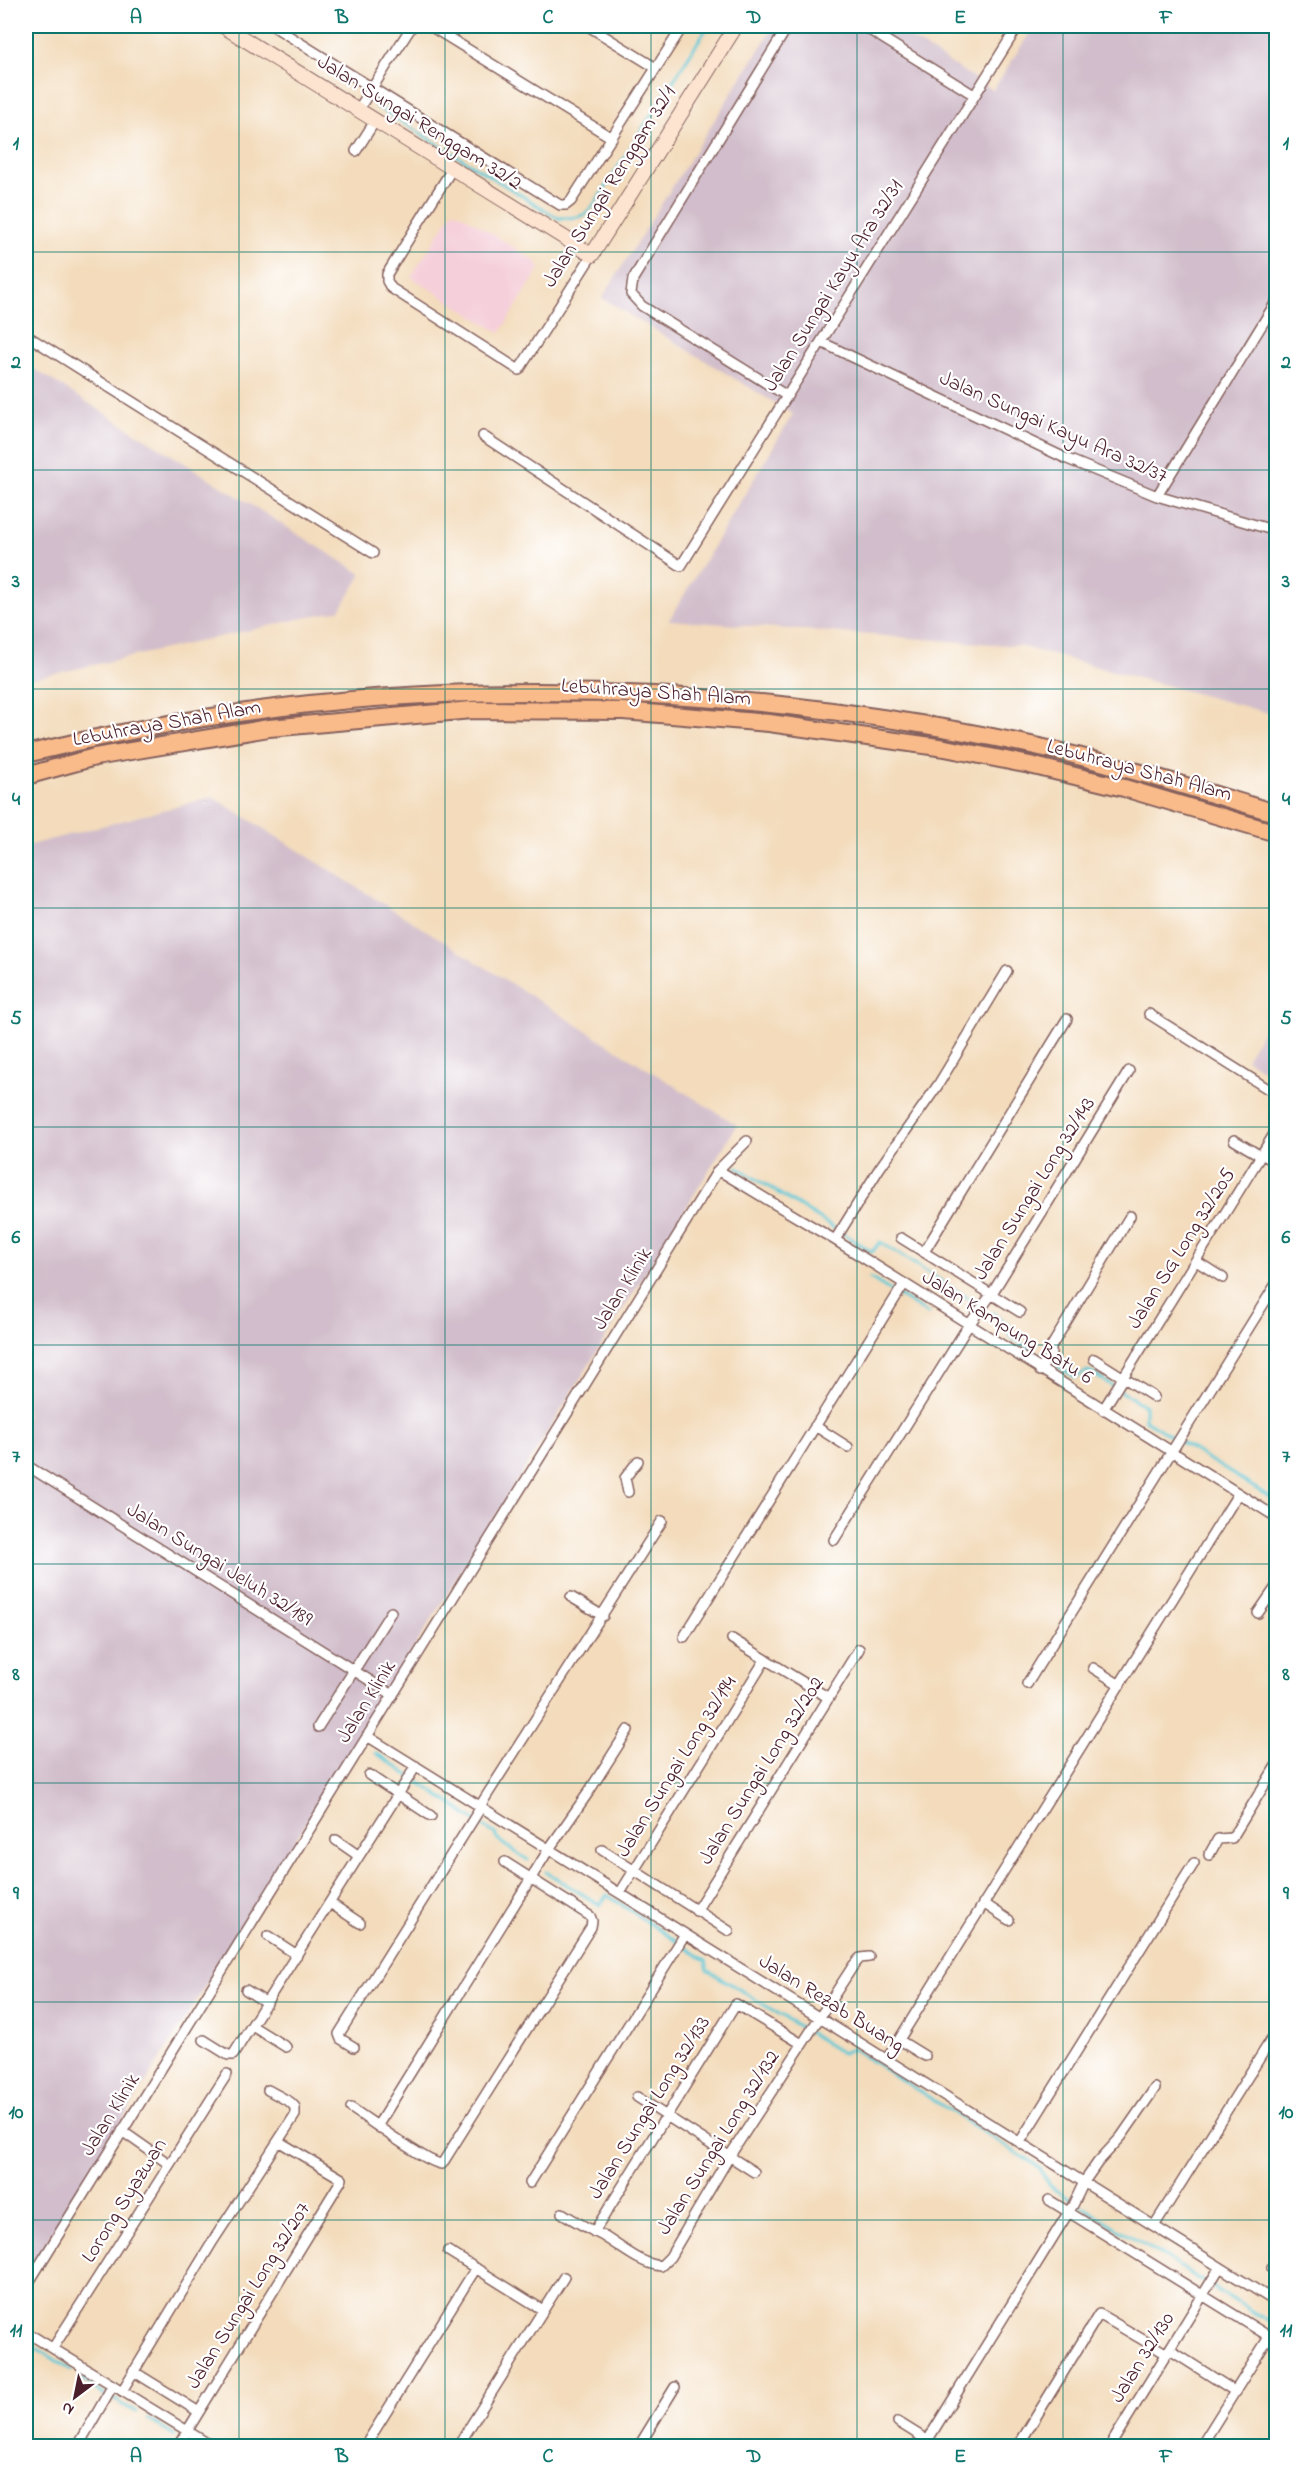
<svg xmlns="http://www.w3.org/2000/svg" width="1302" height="2472" viewBox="0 0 1302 2472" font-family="'Indie Flower',sans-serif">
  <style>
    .built { fill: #f5cfda }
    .industrial { fill: #d1bdcb }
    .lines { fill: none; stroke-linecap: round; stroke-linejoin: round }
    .stream { stroke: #5dc8d7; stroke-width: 3 }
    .street-casing { stroke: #85615d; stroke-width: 12 }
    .secondary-casing { stroke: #85615d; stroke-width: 16 }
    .highway-casing { stroke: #85615d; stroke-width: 20 }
    .street { stroke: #fff; stroke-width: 9 }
    .secondary { stroke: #fde4d1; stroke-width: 14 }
    .highway { stroke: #fabb8b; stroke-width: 16 }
    .grid { fill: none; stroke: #0f766e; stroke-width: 1.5; stroke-opacity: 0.55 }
    .labels { text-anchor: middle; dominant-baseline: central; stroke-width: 4.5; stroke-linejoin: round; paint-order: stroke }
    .street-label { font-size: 21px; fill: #4a1f2b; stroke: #fff }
    .neatline { fill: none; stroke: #0f766e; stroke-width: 2 }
    .grid-label { font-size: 20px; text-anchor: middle; font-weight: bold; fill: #0f766e }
  </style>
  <rect width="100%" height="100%" fill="#fff"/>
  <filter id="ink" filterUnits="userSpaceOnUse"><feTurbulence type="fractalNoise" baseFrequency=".0167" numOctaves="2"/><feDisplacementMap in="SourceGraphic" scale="12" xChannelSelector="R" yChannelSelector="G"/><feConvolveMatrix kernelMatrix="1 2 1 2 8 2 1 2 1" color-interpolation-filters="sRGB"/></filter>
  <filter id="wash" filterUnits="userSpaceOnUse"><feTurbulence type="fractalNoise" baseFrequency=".008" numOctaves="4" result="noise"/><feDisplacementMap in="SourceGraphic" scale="24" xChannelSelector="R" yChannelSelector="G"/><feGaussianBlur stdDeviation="1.35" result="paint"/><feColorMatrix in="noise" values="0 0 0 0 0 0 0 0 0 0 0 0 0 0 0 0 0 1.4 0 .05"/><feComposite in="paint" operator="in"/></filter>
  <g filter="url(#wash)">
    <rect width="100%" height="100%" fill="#f3dbbb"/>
    <path class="built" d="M453,211L458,212L535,261L540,268L500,333L411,277Z"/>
    <path class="industrial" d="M774,26H891L993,90L1034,26H1276V715L1019,646L669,620L793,414L602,298Z
      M26,364L362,574L340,610L26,680Z
      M213,797L737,1125L26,2276V846Z
      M1276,1009V1078L1246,1059Z"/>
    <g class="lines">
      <path class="stream" d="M376,106L558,218C583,219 587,216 600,196L708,26
        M737,1167L872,1252L880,1242L971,1300
        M870,1278L928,1314
        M992,1313L1008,1324L1011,1337L1075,1377L1088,1371L1145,1406V1420L1276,1501
        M376,1753L495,1834L503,1844L528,1860
        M546,1872L600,1905L607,1895L706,1961L708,1970L842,2053L853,2049L1040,2168L1049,2186L1274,2325
        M26,2341L71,2370
        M81,2378L104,2395
        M113,2399L136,2412
        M148,2419L174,2436
        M188,2444L191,2446"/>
    </g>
  </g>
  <g filter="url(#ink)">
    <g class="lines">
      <defs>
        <path id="street" d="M273,26L560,205H566L571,201L683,26
          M430,26L612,138
          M588,26L656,68
          M863,26L974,95
          M358,110L412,26
          M356,151L375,121
          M452,169L387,274V281L391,288L519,370L592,255
          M26,335L373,553
          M821,342L1065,458L1157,496L1276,531
          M787,396L642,306L631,294L633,279L788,26
          M483,436L681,566L1018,26
          M1157,496L1276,302
          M1149,1014L1276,1094
          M1234,1140L1261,1156
          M1262,1154L1276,1163
          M718,1170L835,1240L1276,1517
          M901,1238L1020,1312
          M835,1240L879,1169L938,1085L1007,971
          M924,1252L1067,1019
          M1196,1261L1223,1278
          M1094,1359L1154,1397
          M1040,1371L1051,1353V1347L1130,1216
          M1103,1410L1276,1131
          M815,1426L848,1447
          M26,1465L393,1695
          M628,1492L625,1478L638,1461
          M834,1540L968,1326L991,1295L1129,1071
          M571,1597L603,1616
          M1258,1613L1276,1587
          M684,1637L904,1284
          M732,1639L829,1698
          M1093,1668L1120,1685
          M1027,1684L1276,1284
          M318,1727L391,1612
          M367,1736L1276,2302
          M369,1775L431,1816
          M480,1806L662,1521
          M336,1840L359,1856
          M602,1850L729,1931
          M1209,1855L1218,1839L1232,1838L1276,1766
          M620,1893L765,1660
          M330,1903L360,1923
          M983,1903L1009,1920
          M696,1911L859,1649
          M268,1936L297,1955
          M246,1990L267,2003
          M252,2026L286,2047
          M204,2040L228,2055H233L416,1766
          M899,2040L925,2056
          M354,2047L341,2039L339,2034L481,1807
          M887,2059L1238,1494
          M637,2097L754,2172
          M351,2108C367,2118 428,2164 442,2164L591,1927L592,1921L590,1916L505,1862
          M378,2125L549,1849L588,1793L628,1730
          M122,2131L169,2164
          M1020,2142L1194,1863
          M530,2183L685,1934
          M1049,2200L1270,2337
          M562,2213C576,2222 589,2229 603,2236C622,2247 640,2264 661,2266L670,2257L729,2157L853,1966L860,1958L869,1957
          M1154,2226L1276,2032
          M594,2232L736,2004L802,2044
          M448,2251L543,2310
          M1272,2268L1276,2271
          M26,2287L718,1170L747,1141
          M26,2332L212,2446
          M53,2348L227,2074
          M1170,2350L1236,2392
          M133,2371L199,2412
          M122,2391L213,2241L295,2115V2107L290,2102L268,2090
          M898,2422L927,2440
          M78,2446L113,2385
          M178,2446L342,2179L278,2141
          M365,2446L476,2268
          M458,2446L564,2277
          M639,2446L675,2387
          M924,2446L1073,2205L1084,2182L1098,2162L1121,2137L1155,2088
          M1018,2446L1099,2314L1167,2354
          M1110,2446L1220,2267
          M1201,2446L1276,2326"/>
        <path id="secondary" d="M223,26L592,255L736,26"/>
        <path id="highway" d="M26,754C358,672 696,674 1031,745C1114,763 1195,789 1276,813
          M26,776L95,757L269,728L472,710L623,711L769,723L945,748L1030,765L1124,788L1276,833"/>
      </defs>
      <use href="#street" class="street-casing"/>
      <use href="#secondary" class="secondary-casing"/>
      <use href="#highway" class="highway-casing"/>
      <use href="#street" class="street"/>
      <use href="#secondary" class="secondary"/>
      <use href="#highway" class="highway"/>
    </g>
  </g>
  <path class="grid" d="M239,26V2446M445,26V2446M651,26V2446M857,26V2446M1063,26V2446M26,252H1276M26,470H1276M26,689H1276M26,908H1276M26,1127H1276M26,1345H1276M26,1564H1276M26,1783H1276M26,2002H1276M26,2220H1276"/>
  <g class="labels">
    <g class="street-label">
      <text transform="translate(419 123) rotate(32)">Jalan Sungai Renggam 32/2</text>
      <text transform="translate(610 187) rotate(-58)">Jalan Sungai Renggam 32/1</text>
      <text transform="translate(834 286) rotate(-58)">Jalan Sungai Kayu Ara 32/31</text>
      <text transform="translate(1053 428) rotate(24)">Jalan Sungai Kayu Ara 32/37</text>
      <text transform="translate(656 693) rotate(4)">Lebuhraya Shah Alam</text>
      <text transform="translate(167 724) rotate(-10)">Lebuhraya Shah Alam</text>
      <text transform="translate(1139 771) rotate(15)">Lebuhraya Shah Alam</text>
      <text transform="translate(1035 1189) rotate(-58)">Jalan Sungai Long 32/143</text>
      <text transform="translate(1182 1249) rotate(-58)">Jalan SG Long 32/205</text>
      <text transform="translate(623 1289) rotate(-58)">Jalan Klinik</text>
      <text transform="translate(1007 1328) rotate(32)">Jalan Kampung Batu 6</text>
      <text transform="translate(219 1565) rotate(32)">Jalan Sungai Jeluh 32/189</text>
      <text transform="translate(367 1702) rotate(-58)">Jalan Klinik</text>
      <text transform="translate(677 1767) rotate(-58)">Jalan Sungai Long 32/194</text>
      <text transform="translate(762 1771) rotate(-58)">Jalan Sungai Long 32/202</text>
      <text transform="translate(831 2004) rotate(32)">Jalan Rezab Buang</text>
      <text transform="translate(650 2108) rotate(-58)">Jalan Sungai Long 32/133</text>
      <text transform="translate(111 2115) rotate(-58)">Jalan Klinik</text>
      <text transform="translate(719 2143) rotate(-58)">Jalan Sungai Long 32/132</text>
      <text transform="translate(125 2201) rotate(-58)">Lorong Syazwan</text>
      <text transform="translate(249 2296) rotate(-58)">Jalan Sungai Long 32/207</text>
      <text transform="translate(1143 2358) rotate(-58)">Jalan 32/130</text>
    </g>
  </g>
  <rect width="1302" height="2472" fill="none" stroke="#fff" stroke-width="66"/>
  <g transform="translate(75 2397) rotate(212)" stroke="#ffffff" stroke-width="4.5" paint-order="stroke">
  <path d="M0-4.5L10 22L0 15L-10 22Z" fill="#4a1f2b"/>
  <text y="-9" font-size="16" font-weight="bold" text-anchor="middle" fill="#4a1f2b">N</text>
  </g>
  <rect x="33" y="33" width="1236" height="2406" class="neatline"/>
  <g class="grid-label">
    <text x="136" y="23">A</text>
    <text x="342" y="23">B</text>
    <text x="548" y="23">C</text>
    <text x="754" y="23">D</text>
    <text x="960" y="23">E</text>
    <text x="1166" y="23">F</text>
    <text x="16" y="149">1</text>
    <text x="1286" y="149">1</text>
    <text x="16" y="368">2</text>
    <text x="1286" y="368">2</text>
    <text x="16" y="587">3</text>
    <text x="1286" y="587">3</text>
    <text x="16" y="805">4</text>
    <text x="1286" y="805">4</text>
    <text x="16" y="1024">5</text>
    <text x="1286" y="1024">5</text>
    <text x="16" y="1243">6</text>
    <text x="1286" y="1243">6</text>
    <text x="16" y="1462">7</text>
    <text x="1286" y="1462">7</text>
    <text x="16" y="1680">8</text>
    <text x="1286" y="1680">8</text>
    <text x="16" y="1899">9</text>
    <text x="1286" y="1899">9</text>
    <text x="16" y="2118">10</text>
    <text x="1286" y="2118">10</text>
    <text x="16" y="2336">11</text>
    <text x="1286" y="2336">11</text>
    <text x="136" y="2462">A</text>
    <text x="342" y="2462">B</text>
    <text x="548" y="2462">C</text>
    <text x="754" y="2462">D</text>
    <text x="960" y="2462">E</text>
    <text x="1166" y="2462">F</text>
  </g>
</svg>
